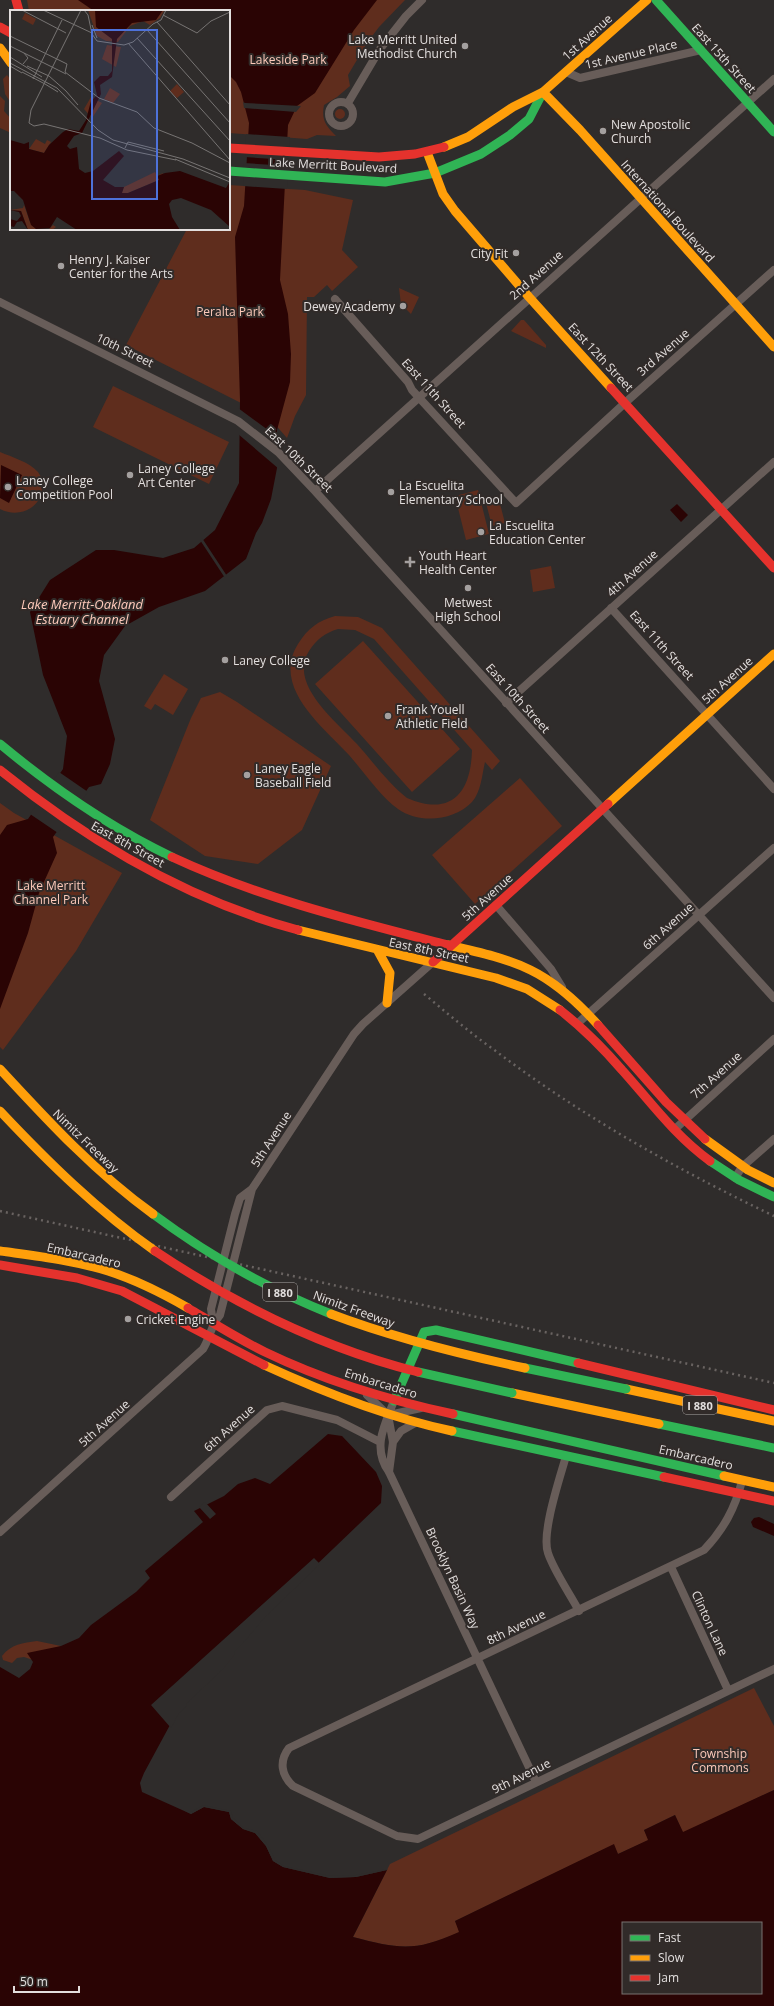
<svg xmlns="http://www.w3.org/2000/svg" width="774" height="2006" viewBox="0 0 774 2006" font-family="'Open Sans',sans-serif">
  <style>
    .green { fill: #5f2d1d; fill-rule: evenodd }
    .water { fill: #2a0404; fill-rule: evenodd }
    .pier { fill: #2f2c2b }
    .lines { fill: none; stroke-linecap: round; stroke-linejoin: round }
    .street { stroke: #685d59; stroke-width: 8 }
    .fast { stroke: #30b455; stroke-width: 9 }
    .slow { stroke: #ff9f0a; stroke-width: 9 }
    .jam { stroke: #e5322d; stroke-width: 9 }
    .rail { stroke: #696361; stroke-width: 2.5; stroke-dasharray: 2 4; stroke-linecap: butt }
    .fast-bridge { stroke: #30b455; stroke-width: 9 }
    .slow-bridge { stroke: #ff9f0a; stroke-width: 9 }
    .jam-bridge { stroke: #e5322d; stroke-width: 9 }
    .poi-dot { fill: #a4a09f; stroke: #312b29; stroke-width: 1.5 }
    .labels { text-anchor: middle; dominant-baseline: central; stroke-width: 4; stroke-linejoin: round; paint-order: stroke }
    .shield { fill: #312b29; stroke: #aea9a8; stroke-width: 1 }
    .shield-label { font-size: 11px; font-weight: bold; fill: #e3dfde }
    .street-label { font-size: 12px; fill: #e3dfde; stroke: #312b29 }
    .poi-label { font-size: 12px; fill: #e3dfde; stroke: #312b29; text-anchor: start }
    .park-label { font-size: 12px; fill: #fcc9b9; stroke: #312b29 }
    .water-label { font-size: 13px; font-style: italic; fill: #ffcbbc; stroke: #312b29 }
    .inset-road { fill: none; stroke: #777473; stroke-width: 1 }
    .view { fill: #4e72da; fill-opacity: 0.15; stroke: #4e72da; stroke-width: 2 }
    .inset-edge { fill: none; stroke: #e3dfde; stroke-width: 2 }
  </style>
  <rect width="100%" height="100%" fill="#2f2c2b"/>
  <path class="green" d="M27,0H405L379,27L367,43L348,75L350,86L337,97L324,105C321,120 326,126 336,136L317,135L307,139L229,133V11H29Z
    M7,75L11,80V103L5,94L3,79Z
    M0,96L5,101L4,111L11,119V133L0,128Z
    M335 114a5 5 0 1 1 10 0a5 5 0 1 1-10 0Z
    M229,185L305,190L353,200L342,250L358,267L332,291L327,285L314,297H307L306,395L295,416L287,438L272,421L243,404L126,345L187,229H229Z
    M399,288L419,297L411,314L401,304Z
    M521,320H524L546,345V348L511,331Z
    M113,386L229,442L209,484L93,427Z
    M0,452C12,457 29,462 38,472C54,494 28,523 0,509Z
    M478,490L489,534L466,540L455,496Z
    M499,500L505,523L492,526L486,503Z
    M551,566L555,588L533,592L530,570Z
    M335,616L358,617L382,628L500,761L492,770L485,762C482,775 481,792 472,802C454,821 419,824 398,809C380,796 364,772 349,755C323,727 271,687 298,644C308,628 318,621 335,616ZM338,629L355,630L374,639L472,750C471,793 451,817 407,798C388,783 373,762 357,744C336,721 288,684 309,651C317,639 325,633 338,629Z
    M363,641L460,749L412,792L315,684Z
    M164,674L188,689L173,715L155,704L151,710L144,706Z
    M220,692L237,702L331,766L302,830L258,864L205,856L150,820L191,718L201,698Z
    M520,778L562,826L475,904L432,855Z
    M0,803L14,813L122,873L76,951L3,1050L0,1047Z
    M37,1641L61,1646L36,1661L24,1657L17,1658L12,1663L3,1660L2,1656C11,1644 23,1643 37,1641Z
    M754,1688L774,1726V1790L683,1833L675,1815L644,1830L649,1840L618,1854L613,1845L455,1921L460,1932C415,1952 399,1949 353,1937L390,1864Z"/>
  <path class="water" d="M78,0H377L354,30L315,93L297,106L288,125L280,280L288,314L291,354L290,382L277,430V468L271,499L262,523L256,533L246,559L205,591L159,607L125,626L104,655L99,681L115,739L110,764L101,784L89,787L53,837L57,853L39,893L28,933L0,1009V835L7,825L28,819L63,769L67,736L43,675L30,612L50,580L96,550H114L163,558L194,548L215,530L239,483L240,400L235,237L244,206L249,123L241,92L236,82L229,75V11H94Z
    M1,465L22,475L9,503L0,498Z
    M677,504L688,515L681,522L670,510Z
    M328,1434L342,1436L376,1472L382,1486L381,1503L263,1616L177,1712L144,1773L140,1783L142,1792L191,1814L204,1807L229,1812L231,1819L243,1829L255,1833L266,1846L273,1861L283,1867L330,1878L356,1877L387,1870L353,1937C399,1949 415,1952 459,1932L455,1921L614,1844L618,1854L648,1840L644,1830L675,1815L683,1832L774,1790V2006H0V1667L19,1678L30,1669L33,1662L27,1653L61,1646L79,1638L91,1625L136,1592L150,1578L145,1571L203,1522L194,1511L224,1496L238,1484L255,1478L270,1484ZM623,1923H761V1993H623Z
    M759,1517L774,1524V1536L753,1527L751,1522L754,1518Z"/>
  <path class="pier" d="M243,102L245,103L301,106L296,112L244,108Z
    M246,134L290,137L288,160L245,157Z
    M244,163L288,166L287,189L243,186Z
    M238,408L279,438V469L238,434Z
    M202,538L227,576L225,578L200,540Z
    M59,772L88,792L58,833L30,814Z
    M205,1502L216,1514L210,1519L199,1507Z
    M314,1558L320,1564L265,1617L243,1643L234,1652L235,1654L223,1669L186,1704L187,1706L179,1713L171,1728L151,1705Z
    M203,1805L231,1811L233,1818L244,1828L257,1831L268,1845L275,1860L284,1866L330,1876L356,1875L388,1869L387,1870L356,1877L330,1878L283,1867L273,1861L266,1846L255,1833L243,1829L231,1819L229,1812L204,1807L191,1814L185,1811L187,1810L191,1812Z"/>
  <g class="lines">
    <path class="street" d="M566,72L580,78L701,50
      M329 114a12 12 0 1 1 24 0a12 12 0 1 1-24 0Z
      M348,103L380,49L406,16L422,0
      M335,299L408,382L412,390L516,503L626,402L774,270
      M0,302L238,421L278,452L315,491L774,998
      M315,491L774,79
      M611,608L774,789
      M506,703L774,462
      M496,905L551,969L562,987
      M578,1023L774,848
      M675,1129L774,1039
      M735,1178L742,1167L774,1139
      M213,1323L211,1309L235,1214L240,1198L252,1189L354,1034L363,1024L433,962
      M367,1395L388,1415L393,1442L389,1472
      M394,1401C384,1426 372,1448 389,1472L536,1782
      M389,1415L421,1408
      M393,1442L401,1431L415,1423
      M566,1456C560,1478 541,1533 548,1553C554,1571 570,1594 579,1611
      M742,1481C735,1508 724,1529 704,1550L289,1748C279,1761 281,1775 293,1786L397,1836L418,1839L774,1669
      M171,1497L267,1410L282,1406L337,1420L380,1442
      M0,1532L203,1349C210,1338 211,1325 220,1315L252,1189
      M671,1567L728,1690"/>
    <path class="fast" d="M656,0L774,132
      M229,171L385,182L435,173L481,154L510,135L529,119L543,92
      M0,744C53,788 109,827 172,857
      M710,1161L739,1180L774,1197
      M394,1401L424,1332L436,1330L578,1363
      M453,1414L724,1476
      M659,1424L774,1448
      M452,1431L664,1477"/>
    <path class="slow" d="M0,48L11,63
      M543,92L647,0
      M543,92L580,130L774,347
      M444,147L468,137L513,107L543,92
      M427,152L443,194L455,211L529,297L611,388
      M608,804L774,654
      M298,930L496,978L527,989L560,1010
      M448,945C518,961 548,969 598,1025
      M378,951L390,973L387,1003
      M705,1139L748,1170L774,1183
      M0,1251C36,1256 73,1260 108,1271C136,1280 162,1293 188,1308
      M264,1365C325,1393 387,1417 452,1431
      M626,1389L774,1421
      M512,1393L659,1424
      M724,1476L774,1487"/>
    <path class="jam" d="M16,0L19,11
      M0,27L11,33
      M229,148L379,157L415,154L444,147
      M611,388L774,568
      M0,770C89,842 187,900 298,930
      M172,857C260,898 354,921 448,945
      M433,962L608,804
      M560,1010C583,1028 603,1048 622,1070C650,1101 675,1136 710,1161
      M598,1025L666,1102L705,1139
      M0,1265L77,1278L122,1291L264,1365
      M188,1308C213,1323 238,1339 265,1352C325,1381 388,1400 453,1414
      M578,1363L774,1410
      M664,1477L774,1501"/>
    <path class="rail" d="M424,994C447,1013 469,1032 493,1049C580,1115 676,1169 774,1216
      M0,1211L774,1383"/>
    <path class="fast-bridge" d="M153,1214C208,1255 268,1289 331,1314
      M525,1368L626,1389
      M418,1372L512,1393"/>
    <path class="slow-bridge" d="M0,1069C48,1121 96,1173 153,1214
      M0,1111C48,1162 97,1210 155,1251
      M331,1314C394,1338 459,1354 525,1368"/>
    <path class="jam-bridge" d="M155,1251C236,1305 322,1348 418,1372"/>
  </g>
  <g class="poi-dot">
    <circle cx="465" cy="46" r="4"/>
    <circle cx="603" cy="131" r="4"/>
    <circle cx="516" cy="253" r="4"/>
    <circle cx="61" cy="266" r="4"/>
    <circle cx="403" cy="306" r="4"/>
    <circle cx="130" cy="475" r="4"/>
    <circle cx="8" cy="487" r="4"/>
    <circle cx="391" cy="492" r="4"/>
    <circle cx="481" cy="532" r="4"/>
    <path d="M408 556h4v4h4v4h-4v4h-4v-4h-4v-4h4z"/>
    <circle cx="468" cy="588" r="4"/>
    <circle cx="225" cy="660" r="4"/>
    <circle cx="388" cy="716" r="4"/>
    <circle cx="247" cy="775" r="4"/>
    <circle cx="128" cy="1319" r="4"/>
  </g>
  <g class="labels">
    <g class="shield">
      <rect x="263" y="1283" width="34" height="18" rx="3"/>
      <rect x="683" y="1396" width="34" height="18" rx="3"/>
    </g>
    <g class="shield-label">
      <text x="280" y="1292">I 880</text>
      <text x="700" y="1405">I 880</text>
    </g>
    <g class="street-label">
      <text transform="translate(587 37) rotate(-42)">1st Avenue</text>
      <text transform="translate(631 54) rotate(-13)">1st Avenue Place</text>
      <text transform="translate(724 58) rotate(48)">East 15th Street</text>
      <text transform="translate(333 165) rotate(3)">Lake Merritt Boulevard</text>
      <text transform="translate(668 211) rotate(48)">International Boulevard</text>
      <text transform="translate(536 275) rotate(-42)">2nd Avenue</text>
      <text transform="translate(125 350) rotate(26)">10th Street</text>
      <text transform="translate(663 352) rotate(-41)">3rd Avenue</text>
      <text transform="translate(601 357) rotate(47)">East 12th Street</text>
      <text transform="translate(434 393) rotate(48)">East 11th Street</text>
      <text transform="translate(299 459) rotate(44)">East 10th Street</text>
      <text transform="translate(632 573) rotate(-42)">4th Avenue</text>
      <text transform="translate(662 645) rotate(48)">East 11th Street</text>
      <text transform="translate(727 680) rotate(-42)">5th Avenue</text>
      <text transform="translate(518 698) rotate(48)">East 10th Street</text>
      <text transform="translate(128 844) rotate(29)">East 8th Street</text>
      <text transform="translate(487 897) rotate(-42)">5th Avenue</text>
      <text transform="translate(668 926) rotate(-42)">6th Avenue</text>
      <text transform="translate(429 950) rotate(12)">East 8th Street</text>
      <text transform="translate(716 1075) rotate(-42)">7th Avenue</text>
      <text transform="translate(271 1139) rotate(-57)">5th Avenue</text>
      <text transform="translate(86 1141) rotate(44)">Nimitz Freeway</text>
      <text transform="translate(84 1255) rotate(13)">Embarcadero</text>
      <text transform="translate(354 1309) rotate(20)">Nimitz Freeway</text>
      <text transform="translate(381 1383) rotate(17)">Embarcadero</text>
      <text transform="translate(104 1423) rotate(-42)">5th Avenue</text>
      <text transform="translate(229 1428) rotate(-42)">6th Avenue</text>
      <text transform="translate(696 1457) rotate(13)">Embarcadero</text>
      <text transform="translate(453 1578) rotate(65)">Brooklyn Basin Way</text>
      <text transform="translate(710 1623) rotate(65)">Clinton Lane</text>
      <text transform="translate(516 1627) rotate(-26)">8th Avenue</text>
      <text transform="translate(521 1776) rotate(-26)">9th Avenue</text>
    </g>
    <g class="poi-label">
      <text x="457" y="39" text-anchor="end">Lake Merritt United<tspan x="457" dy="14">Methodist Church</tspan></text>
      <text x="611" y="124">New Apostolic<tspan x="611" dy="14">Church</tspan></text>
      <text x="508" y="253" text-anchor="end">City Fit</text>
      <text x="69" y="259">Henry J. Kaiser<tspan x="69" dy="14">Center for the Arts</tspan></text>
      <text x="395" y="306" text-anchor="end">Dewey Academy</text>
      <text x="138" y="468">Laney College<tspan x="138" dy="14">Art Center</tspan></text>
      <text x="16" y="480">Laney College<tspan x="16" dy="14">Competition Pool</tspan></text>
      <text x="399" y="485">La Escuelita<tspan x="399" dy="14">Elementary School</tspan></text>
      <text x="489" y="525">La Escuelita<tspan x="489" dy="14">Education Center</tspan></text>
      <text x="419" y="555">Youth Heart<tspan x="419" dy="14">Health Center</tspan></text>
      <text x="468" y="602" text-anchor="middle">Metwest<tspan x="468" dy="14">High School</tspan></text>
      <text x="233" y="660">Laney College</text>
      <text x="396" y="709">Frank Youell<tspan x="396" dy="14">Athletic Field</tspan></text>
      <text x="255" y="768">Laney Eagle<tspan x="255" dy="14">Baseball Field</tspan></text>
      <text x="136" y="1319">Cricket Engine</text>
    </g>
    <g class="park-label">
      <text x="288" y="59">Lakeside Park</text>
      <text x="230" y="311">Peralta Park</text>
      <text x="51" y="885">Lake Merritt<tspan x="51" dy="14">Channel Park</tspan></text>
      <text x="720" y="1753">Township<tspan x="720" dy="14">Commons</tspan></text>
    </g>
    <g class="water-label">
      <text x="82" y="604">Lake Merritt-Oakland<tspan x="82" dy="15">Estuary Channel</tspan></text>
    </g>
  </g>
  <g transform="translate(10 10)">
    <rect width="220" height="220" fill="#2f2c2b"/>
    <path d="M78,0H154V1L150,8L140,15L133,11L120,16L108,32L96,31L87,26ZM15,3L26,9L23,15L12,9ZM97,35L111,37L106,57L92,49ZM167,74L174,82L167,88L160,81ZM100,78L110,84L103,93L94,89ZM81,87L92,93L82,108L74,99ZM26,129L35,134L37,130L41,132L34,143L19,139ZM145,162L147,166L153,163L149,170L118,183H111L114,177ZM14,195L20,212L26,219H39L43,215L46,217L42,220H18L11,201L0,200L13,198Z" fill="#5f2d1d"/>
    <path d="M85,0H153L146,10L122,13L107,29L102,67L90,75L91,84L72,123L64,126L57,136L60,139L67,137L69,159L75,163L83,161L109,141L114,146L93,170L105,177H114L112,183H118L149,170L147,166L155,163L170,161L216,178L219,173L220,217L201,200L171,188L162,190L159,194L162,207L170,220H67L47,207L40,218L26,219L21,215L13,190L4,181H0V130L14,134L19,132V139L34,143L39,135L53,122L58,119L69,121L76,110L81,91L87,85L84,72L90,66H98L102,61V29L86,17ZM0,200L11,201L18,220L12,211L7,212L4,217L0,216V209L7,211L11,206L9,202Z" fill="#2a0404"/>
    <path class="inset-road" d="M12,0L56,23M33,0L82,23M71,0L21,100L19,113L24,116L34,114L90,128L117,140L166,150M74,0L78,5L82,24L87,31L114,35L123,32L143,14L151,10L156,0M153,5L187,23L201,11L220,2M147,12L220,95M82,15L87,28M137,20L220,113M0,26L57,54L55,62L89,88L127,102L144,118L182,133L220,153M127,28L220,131M118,33L220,150M0,36L56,64M0,47L32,67M0,53L47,78L88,120L103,130L173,149L220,168M13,54L18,48L14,43M0,56L12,63M17,56L39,66M12,62L35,74M39,66L56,81L68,95M23,69L52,10M35,74L48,82M115,138L118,132L154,141M165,149L220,172"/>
    <path class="view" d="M82,20H147V189H82Z"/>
    <rect width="220" height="220" class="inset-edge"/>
  </g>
  <rect x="622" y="1922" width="140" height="72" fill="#312b29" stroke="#787371"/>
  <rect x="630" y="1935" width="20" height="6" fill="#30b455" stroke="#787371"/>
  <text x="658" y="1942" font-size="12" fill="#e3dfde">Fast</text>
  <rect x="630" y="1955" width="20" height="6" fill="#ff9f0a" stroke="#787371"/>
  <text x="658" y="1962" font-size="12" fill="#e3dfde">Slow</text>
  <rect x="630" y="1975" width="20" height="6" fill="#e5322d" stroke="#787371"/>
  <text x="658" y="1982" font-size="12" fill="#e3dfde">Jam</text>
  <path d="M14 1986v6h65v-6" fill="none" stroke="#e3dfde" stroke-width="2"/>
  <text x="20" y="1986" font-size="12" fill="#e3dfde" stroke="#312b29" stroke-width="3" paint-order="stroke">50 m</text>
</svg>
